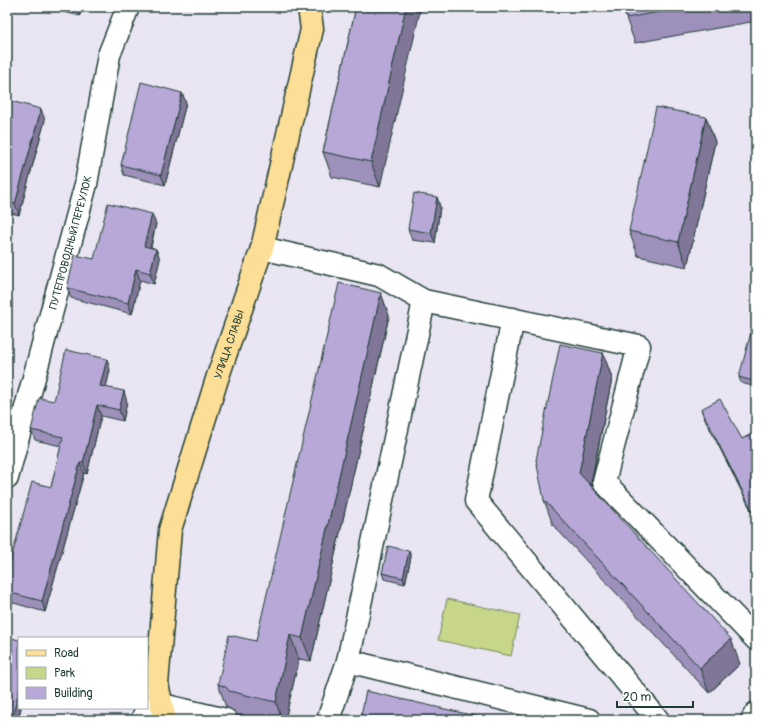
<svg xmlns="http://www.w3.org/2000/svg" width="763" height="727" viewBox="0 0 763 727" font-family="Pangolin,sans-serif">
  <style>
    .green { fill: #c8d689; stroke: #748a5e }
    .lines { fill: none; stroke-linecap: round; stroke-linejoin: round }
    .minor-casing { stroke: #1f3d34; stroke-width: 25 }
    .major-casing { stroke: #1f3d34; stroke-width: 25 }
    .minor { stroke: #fff; stroke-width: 22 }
    .major { stroke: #fdde96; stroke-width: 22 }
    .wall { fill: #9d90ba; stroke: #1f3d34 }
    .shaded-wall { fill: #807697; stroke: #1f3d34 }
    .building { fill: #b7a8d8; stroke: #1f3d34 }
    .labels { text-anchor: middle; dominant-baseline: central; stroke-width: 3; stroke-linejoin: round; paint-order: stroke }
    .street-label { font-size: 11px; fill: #1f3d34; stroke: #fff }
  </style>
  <rect width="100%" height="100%" fill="#e9e5f3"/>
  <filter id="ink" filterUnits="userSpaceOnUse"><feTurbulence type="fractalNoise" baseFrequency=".025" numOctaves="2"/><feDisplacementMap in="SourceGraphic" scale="8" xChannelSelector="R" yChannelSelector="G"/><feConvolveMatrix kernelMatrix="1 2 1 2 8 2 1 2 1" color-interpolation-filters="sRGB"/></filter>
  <g filter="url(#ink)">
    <path class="green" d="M447,599L520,615L511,656L438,640Z"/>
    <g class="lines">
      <defs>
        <g id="minor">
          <path d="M262,248L379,275L424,301L639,346L604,482L756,639"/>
          <path d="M513,319L476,501L658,720"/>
          <path id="s1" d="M7,478L86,184L109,55L128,7"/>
          <path d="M348,661L424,301"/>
          <path d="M162,705L226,720"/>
          <path d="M142,720L157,684"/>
          <path d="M328,720L348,661L589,720"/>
          <path d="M752,720L756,713"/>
        </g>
        <g id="major">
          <path id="s2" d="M165,720L157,684L170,530L217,379L262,248L312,29L309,7"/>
        </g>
      </defs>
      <use href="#minor" class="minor-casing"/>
      <use href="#major" class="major-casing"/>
      <use href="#minor" class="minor"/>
      <use href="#major" class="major"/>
    </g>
    <path class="wall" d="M44,7H82L80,16Z
      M356,7L380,187L332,177L323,152Z
      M623,7H756V21L635,43L626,18Z
      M182,93L186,103L165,185L124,175L121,165Z
      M7,100L45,120L19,215L7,212Z
      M706,117L715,142L687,267L638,256L629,231Z
      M437,197L440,207L435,243L412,240L408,229Z
      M156,224L151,247L156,249L160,259L154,284L140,280L132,314L71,298L67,288L94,259Z
      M381,293L389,316L311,661L299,659L285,720H261L237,715L234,711L226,707L218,684L256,641Z
      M756,333V387L741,383L739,377Z
      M603,353L612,378L591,486L740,664L709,693L553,525L544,500Z
      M110,370L106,387L127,402L123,421L101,416L87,474L84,473L45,612L7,601V574L51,487L61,446L35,440L31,430L54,401Z
      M701,409L742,439L756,432V520L703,415Z
      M411,557L405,584L384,579L382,573Z
      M7,637L19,708H21L18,720H7Z"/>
    <path class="shaded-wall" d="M77,7H82L80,16Z
      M406,7H421L380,187L371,162Z
      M182,93L186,103L165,185L161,175Z
      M41,109L45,120L19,215L15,204Z
      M706,117L715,142L687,267L678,242Z
      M437,197L440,207L435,243L431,233Z
      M152,214L156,224L148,256L144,246Z
      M156,249L160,259L154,284L150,273Z
      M136,269L140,280L132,314L128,303Z
      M381,293L389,316L311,661L302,638Z
      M603,353L612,378L588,498L579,473Z
      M107,359L110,370L104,396L100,386Z
      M124,391L127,402L123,421L119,410Z
      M97,405L101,416L87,474L83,463Z
      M80,463L84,473L45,612L42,601Z
      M409,551L411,557L405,584L403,578Z
      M290,635L299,659L285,720H282L276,702Z
      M731,639L740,664L709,693L700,668Z
      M19,689V708H21L18,720H15L13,715Z"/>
    <path class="building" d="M356,7H406L371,162L323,152Z
      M623,7H687L626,18Z
      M141,82L182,93L161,175L121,165Z
      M7,100L41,109L15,204L7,202Z
      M656,107L706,117L678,242L629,231Z
      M414,193L437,197L431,233L408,229Z
      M108,203L152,214L144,246L156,249L150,273L136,269L128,303L67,288L75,255L94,259Z
      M339,283L381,293L302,638L290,635L276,702L229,691L226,687L218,684L229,635L256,641Z
      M751,332L756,333V382L739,377Z
      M560,344L603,353L579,473L731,639L700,668L544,500L536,460Z
      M66,350L107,359L100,386L124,391L119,410L97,405L83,463H80L42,601L7,592V574L32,482L51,487L63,437L31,430L39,398L54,401Z
      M720,399L742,439L756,432V518L701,409Z
      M388,546L409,551L403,578L382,573Z
      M7,637L19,640V689L13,715L7,714Z
      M366,691L493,720H360Z
      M336,715L359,720H335Z"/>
  </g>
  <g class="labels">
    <g class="street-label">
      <text stroke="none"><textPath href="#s1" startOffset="244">ПУТЕПРОВОДНЫЙ ПЕРЕУЛОК</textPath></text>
      <text stroke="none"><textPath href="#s2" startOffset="386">УЛИЦА СЛАВЫ</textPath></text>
    </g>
  </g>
  <rect width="763" height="727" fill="none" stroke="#fff" stroke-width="24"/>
  <rect x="12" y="12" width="739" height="703" fill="none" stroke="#1f3d34" stroke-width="1.5" filter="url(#ink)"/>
  <rect x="18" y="637" width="130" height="72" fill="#ffffff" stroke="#a5b1ae"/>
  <rect x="26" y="650" width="20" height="6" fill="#fdde96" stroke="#a5b1ae"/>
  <text x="54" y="657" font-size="12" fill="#1f3d34">Road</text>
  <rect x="26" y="667" width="20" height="12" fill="#c8d689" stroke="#a5b1ae"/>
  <text x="54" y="677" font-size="12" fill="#1f3d34">Park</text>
  <rect x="26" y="687" width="20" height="12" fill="#b7a8d8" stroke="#a5b1ae"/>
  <text x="54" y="697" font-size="12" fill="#1f3d34">Building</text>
  <path d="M617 701v6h76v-6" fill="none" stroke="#1f3d34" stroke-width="2"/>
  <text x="623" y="701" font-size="12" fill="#1f3d34" stroke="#ffffff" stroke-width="3" paint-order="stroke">20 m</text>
</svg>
